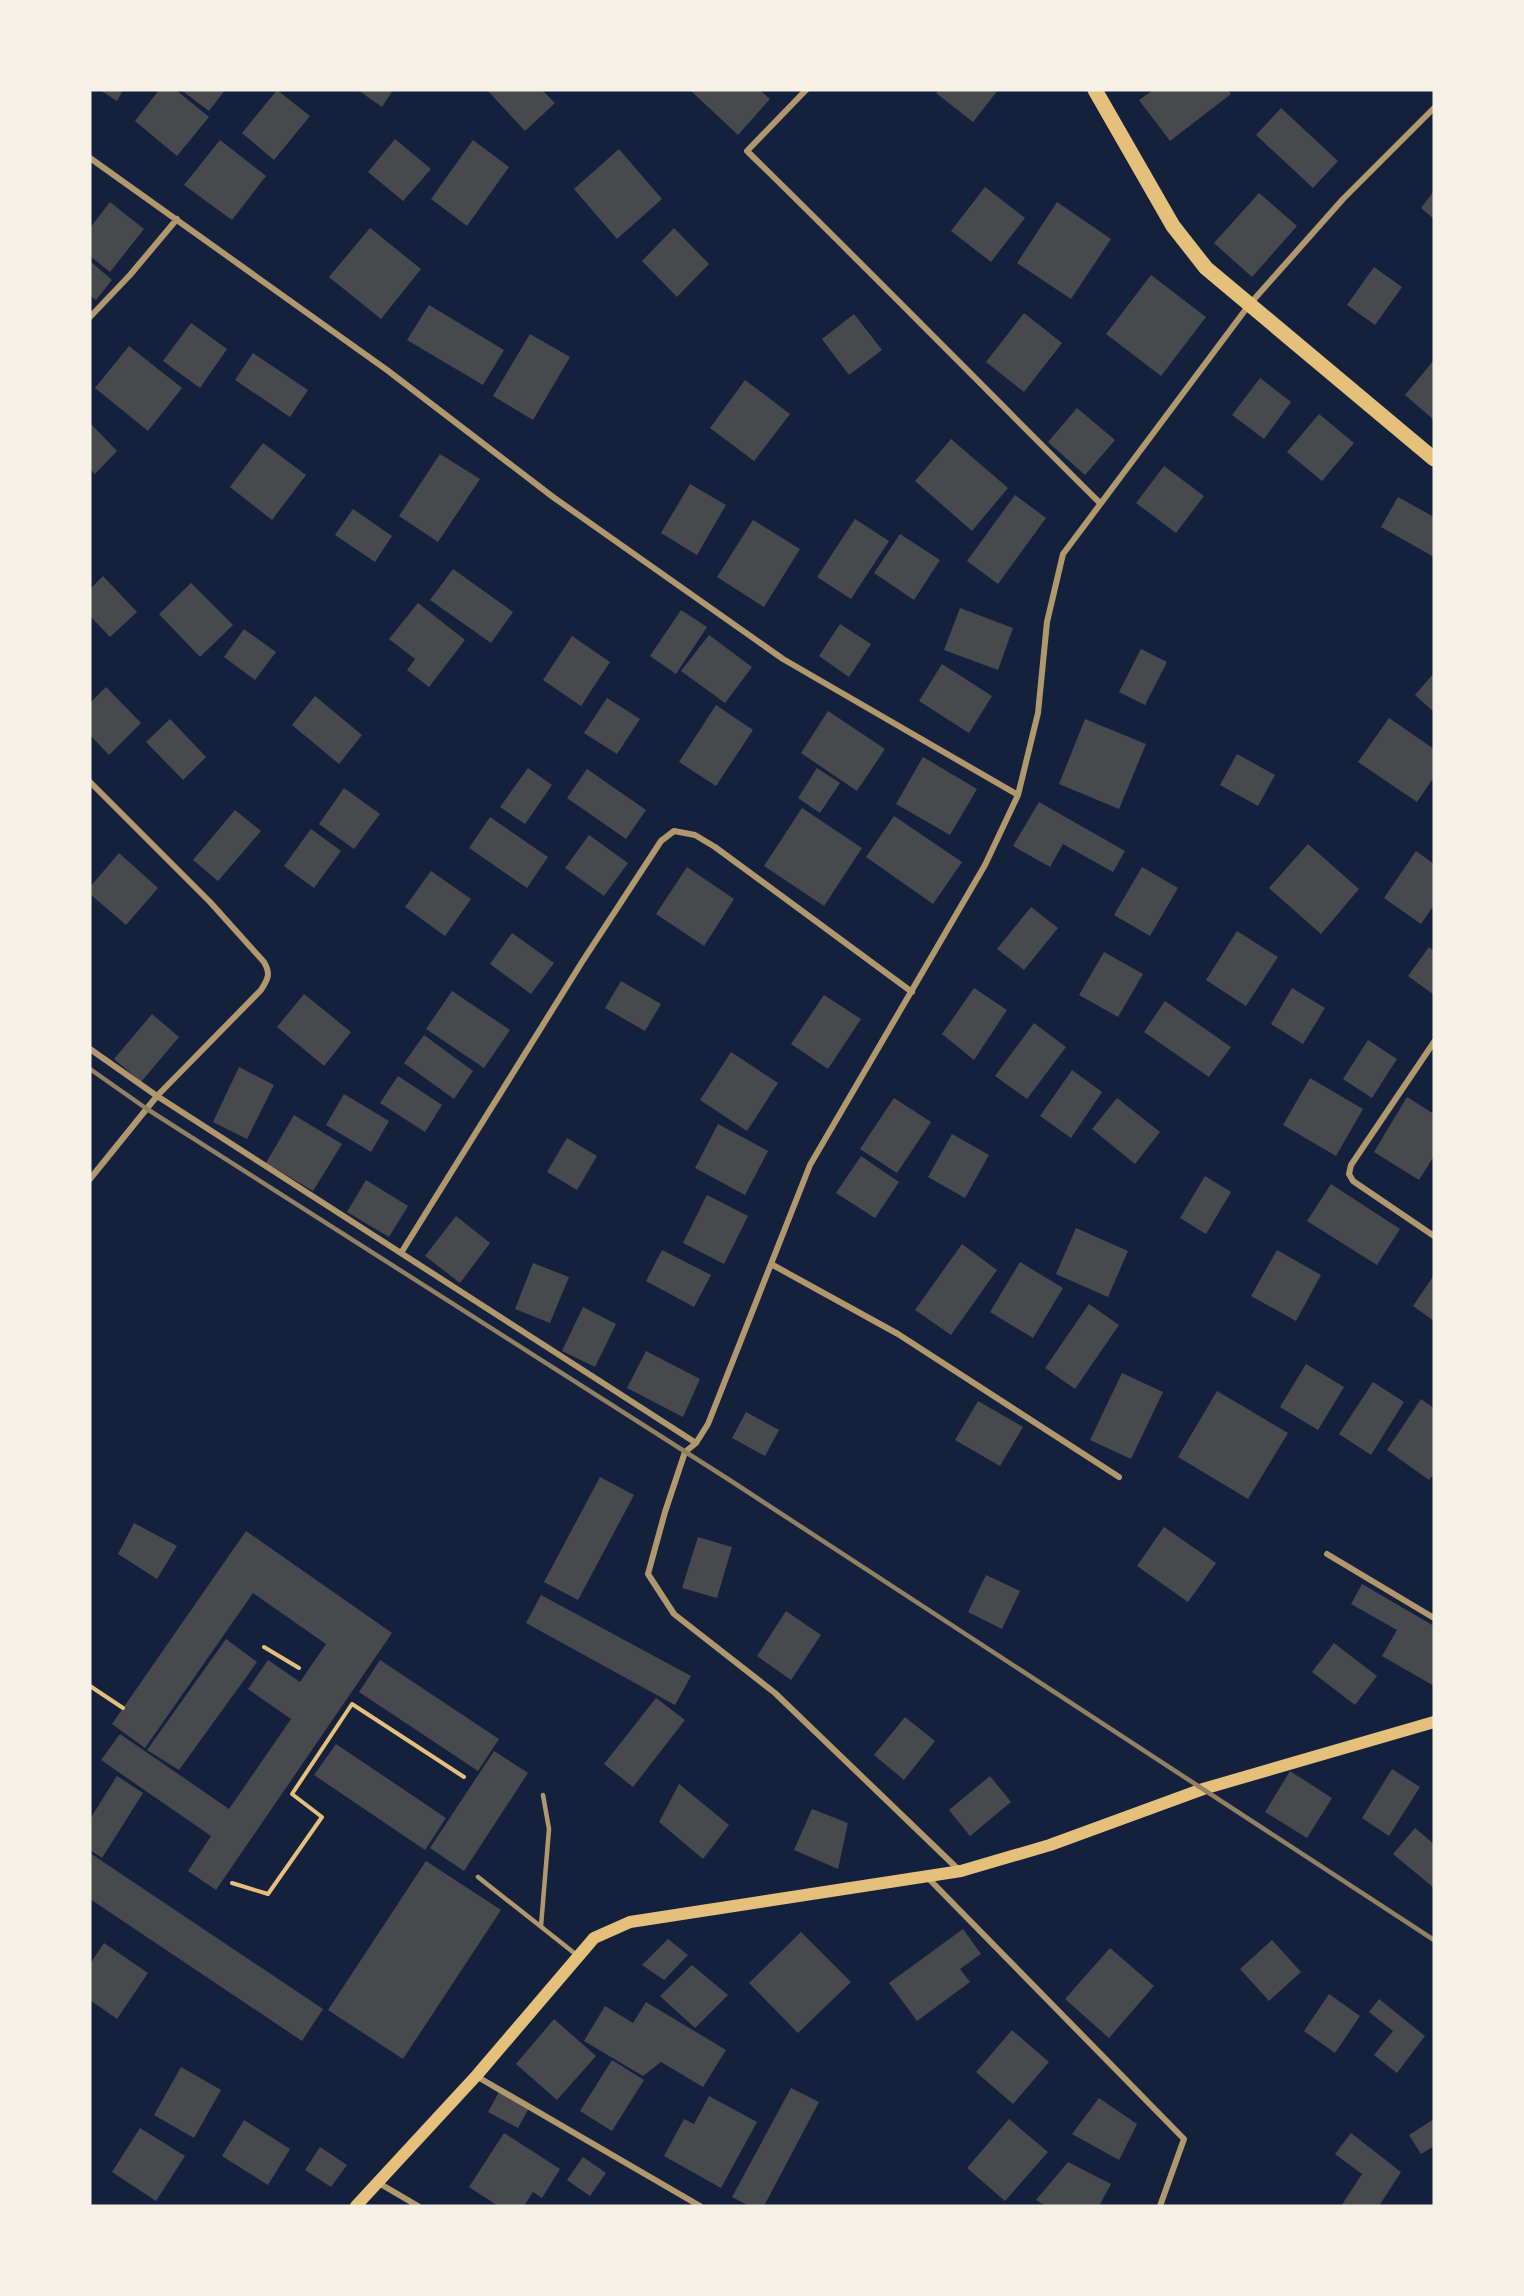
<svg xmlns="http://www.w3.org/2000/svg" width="1524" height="2296" viewBox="0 0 1524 2296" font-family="'DM Sans',sans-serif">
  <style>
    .building { fill: #48494c }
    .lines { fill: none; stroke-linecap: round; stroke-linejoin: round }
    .path { stroke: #e5c07b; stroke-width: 4 }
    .service { stroke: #b1986c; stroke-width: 4.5 }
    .minor { stroke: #b1986c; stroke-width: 6 }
    .secondary { stroke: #e5c07b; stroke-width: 12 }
    .primary { stroke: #e5c07b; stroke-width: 15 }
    .rail { stroke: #918062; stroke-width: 4.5 }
  </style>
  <rect width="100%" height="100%" fill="#14213d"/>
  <path class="building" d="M100,90H123L117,101Z
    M159,90H176L209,117L177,156L135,121Z
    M181,90H225L209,111Z
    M277,90L310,116L274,160L242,133Z
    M358,90H393L382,107Z
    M487,90H542L555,103L525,131Z
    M690,90H760L770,99L738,135Z
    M939,90H998L973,122L936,93Z
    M1153,90H1228L1231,94L1170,141L1139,100Z
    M1281,108L1338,161L1313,188L1256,135Z
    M395,139L431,169L403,201L368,172Z
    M220,140L266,176L232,220L184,185Z
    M473,140L509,167L467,226L431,199Z
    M619,149L662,199L617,239L574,189Z
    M985,187L1025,218L991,262L951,231Z
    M1434,191V219L1421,208Z
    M1259,193L1297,226L1252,277L1214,243Z
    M110,202L144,229L110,272L90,256V228Z
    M1057,202L1111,239L1071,299L1017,263Z
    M370,228L421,269L381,319L329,277Z
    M674,228L709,264L677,297L642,261Z
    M90,261L112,280L96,300L90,296Z
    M1374,267L1402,287L1375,325L1347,305Z
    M1151,275L1206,317L1161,376L1106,334Z
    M429,305L504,350L483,385L407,340Z
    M1024,313L1062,343L1024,392L986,362Z
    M854,314L882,350L849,375L822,339Z
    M191,323L227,349L200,388L163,361Z
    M530,334L570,357L533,420L493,396Z
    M129,346L182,388L148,431L95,388Z
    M253,353L308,390L290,417L235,380Z
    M1434,360V420L1405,395Z
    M1260,378L1291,402L1264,439L1232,415Z
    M745,380L790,414L754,461L710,428Z
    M1077,408L1115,440L1085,475L1048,442Z
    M1319,414L1354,443L1322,481L1287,452Z
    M90,423L117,451L95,474L90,469Z
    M951,439L1008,488L972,531L915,481Z
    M263,443L306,475L272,520L230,487Z
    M440,454L480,479L438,542L399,516Z
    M1164,466L1204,496L1176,533L1136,503Z
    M690,484L726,505L697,555L661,533Z
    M1015,495L1046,518L998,584L967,561Z
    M1398,497L1434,517V557L1381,527Z
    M353,509L392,536L375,562L335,535Z
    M855,519L889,541L851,599L817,577Z
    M753,520L800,549L764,607L717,577Z
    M900,534L940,560L914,600L874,573Z
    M453,569L513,612L491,643L430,600Z
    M103,576L137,612L110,637L90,616V589Z
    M191,583L233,625L200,657L159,614Z
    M418,603L465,640L429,687L407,670L415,659L389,639Z
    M960,608L1013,628L998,670L944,650Z
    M681,610L707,627L676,674L650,656Z
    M840,624L871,644L849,677L819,656Z
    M244,629L276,652L255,680L224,657Z
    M709,635L752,667L725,703L681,671Z
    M572,636L610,662L581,706L543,680Z
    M1141,649L1167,662L1145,705L1119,692Z
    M942,664L992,696L969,733L919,701Z
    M1434,673V712L1415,695Z
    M106,687L141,723L109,755L90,735V703Z
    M315,696L362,735L339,764L292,725Z
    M607,698L640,719L617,754L584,733Z
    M716,705L753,730L716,786L679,762Z
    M828,711L885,749L857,791L801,753Z
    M1389,718L1434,749V777L1417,802L1358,762Z
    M170,719L206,757L183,780L146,742Z
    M1085,719L1146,744L1119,809L1059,784Z
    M1237,754L1275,775L1258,806L1220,785Z
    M923,757L977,789L950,835L896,804Z
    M528,768L552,785L525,824L500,807Z
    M817,768L840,783L820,813L798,798Z
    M587,769L646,810L626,839L567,798Z
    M344,788L380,814L354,849L319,824Z
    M1039,802L1125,851L1113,872L1063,844L1050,867L1013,846Z
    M802,808L862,848L824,906L764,866Z
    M235,810L261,831L218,881L193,860Z
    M894,816L962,862L933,904L866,857Z
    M490,817L548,857L527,888L469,848Z
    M311,829L341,851L314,888L284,866Z
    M589,835L628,863L604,896L565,868Z
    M1308,844L1359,889L1321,934L1269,888Z
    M1416,851L1434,864V905L1421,924L1384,898Z
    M119,853L158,888L126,925L90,894V887Z
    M687,867L734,899L704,946L656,914Z
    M1142,867L1178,888L1150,936L1114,915Z
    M431,871L471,899L445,936L405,907Z
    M1031,907L1058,928L1024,970L997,949Z
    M1237,931L1278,957L1246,1006L1206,980Z
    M512,933L554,963L531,994L490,964Z
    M1429,947L1434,951V995L1408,976Z
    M1104,952L1143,974L1118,1017L1079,995Z
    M621,981L661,1004L645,1031L605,1008Z
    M974,988L1007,1010L974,1060L942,1034Z
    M1292,988L1325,1008L1303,1044L1271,1024Z
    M452,991L510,1030L484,1068L426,1029Z
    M304,994L351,1032L324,1066L277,1027Z
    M824,995L861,1019L828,1069L791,1044Z
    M1165,1001L1231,1047L1209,1077L1144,1032Z
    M152,1014L179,1037L141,1082L114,1059Z
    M1034,1023L1066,1047L1027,1099L995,1076Z
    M424,1035L473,1071L454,1099L404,1063Z
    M1368,1040L1397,1059L1372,1098L1343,1079Z
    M731,1052L778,1083L747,1131L700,1100Z
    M239,1067L274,1085L247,1139L213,1122Z
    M1072,1070L1102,1092L1071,1138L1040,1116Z
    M398,1076L442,1105L425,1132L380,1103Z
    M1310,1078L1363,1109L1336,1156L1283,1125Z
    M344,1094L389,1121L371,1152L326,1125Z
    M1407,1097L1434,1114V1156L1419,1180L1374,1152Z
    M894,1098L931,1122L897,1173L860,1149Z
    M1117,1098L1160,1132L1135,1164L1092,1129Z
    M294,1115L342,1144L313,1191L266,1163Z
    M718,1124L768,1151L745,1195L695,1168Z
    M952,1134L989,1155L965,1198L928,1177Z
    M567,1138L597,1156L577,1190L547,1172Z
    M861,1156L899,1182L875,1218L836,1193Z
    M1205,1176L1231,1192L1206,1234L1180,1218Z
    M366,1180L408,1206L389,1237L347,1212Z
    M1331,1184L1400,1229L1377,1265L1307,1221Z
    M707,1195L748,1216L724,1264L683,1243Z
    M456,1216L490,1243L460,1283L425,1256Z
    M1076,1228L1128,1251L1108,1297L1056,1274Z
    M962,1244L997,1270L951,1335L915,1310Z
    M662,1250L711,1275L694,1307L646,1281Z
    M1277,1250L1321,1275L1296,1321L1251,1296Z
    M1020,1262L1063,1288L1033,1338L990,1312Z
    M533,1263L569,1277L550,1323L515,1309Z
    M1434,1275V1321L1413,1306Z
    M1089,1304L1119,1325L1075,1389L1045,1368Z
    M583,1307L616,1324L595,1367L562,1351Z
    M646,1351L700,1379L683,1417L627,1388Z
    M1306,1364L1344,1387L1318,1430L1280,1407Z
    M1122,1373L1163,1392L1131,1459L1090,1440Z
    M1373,1382L1404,1402L1371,1455L1339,1434Z
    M1217,1391L1288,1433L1248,1499L1178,1457Z
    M1421,1399L1434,1408V1474L1429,1480L1387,1450Z
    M978,1401L1023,1427L1000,1466L955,1440Z
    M746,1412L779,1430L765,1456L732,1438Z
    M600,1477L634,1495L578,1600L544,1582Z
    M134,1523L177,1546L157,1579L118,1554Z
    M1164,1527L1216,1563L1188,1602L1137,1566Z
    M246,1531L392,1633L216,1890L188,1871L211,1836L101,1760L120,1734L229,1809L291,1719L248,1689L268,1660L300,1682L326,1644L253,1593L145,1748L112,1724Z
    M698,1537L732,1547L717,1598L682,1588Z
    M986,1575L1020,1591L1002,1629L968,1612Z
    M1362,1584L1434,1626V1686L1382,1656L1397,1630L1351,1604Z
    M541,1595L691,1676L675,1705L526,1623Z
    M786,1611L821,1635L791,1680L757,1656Z
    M226,1639L257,1662L179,1770L147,1750Z
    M1334,1643L1377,1676L1355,1705L1312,1672Z
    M380,1660L499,1739L478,1771L359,1692Z
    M656,1698L685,1720L633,1787L604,1764Z
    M905,1717L935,1741L904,1780L874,1755Z
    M336,1744L446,1818L425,1850L314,1775Z
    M494,1751L528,1773L464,1871L430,1848Z
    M1392,1769L1420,1787L1389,1836L1362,1818Z
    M1290,1771L1332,1798L1307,1838L1265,1812Z
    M117,1776L143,1793L102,1858L90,1850V1819Z
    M990,1776L1011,1802L970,1836L949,1810Z
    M679,1784L729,1825L703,1859L659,1822Z
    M812,1809L848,1823L838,1869L794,1850Z
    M1415,1828L1434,1844V1888L1393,1854Z
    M90,1853L323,2009L302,2041L90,1899Z
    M426,1861L501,1910L403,2059L328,2010Z
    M963,1929L981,1954L960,1969L970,1982L917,2021L889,1983Z
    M801,1932L851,1982L798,2033L749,1983Z
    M668,1939L688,1955L664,1980L642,1965Z
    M1272,1940L1301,1972L1269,2001L1240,1969Z
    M104,1943L148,1973L117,2019L90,2000V1964Z
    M1110,1948L1154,1986L1109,2038L1065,1999Z
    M692,1965L728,1995L695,2028L660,1996Z
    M1329,1994L1360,2016L1335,2053L1304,2031Z
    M1379,1999L1425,2036L1397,2073L1374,2055L1393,2031L1369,2012Z
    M646,2002L726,2050L703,2087L661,2062L643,2076L584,2041L605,2006L633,2023Z
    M554,2019L596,2056L557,2100L516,2064Z
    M1012,2030L1049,2062L1013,2104L976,2072Z
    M612,2060L644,2080L612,2131L580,2111Z
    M181,2067L221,2090L194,2138L154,2115Z
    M791,2088L819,2102L764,2206H749L732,2197Z
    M499,2092L529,2108L518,2128L488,2112Z
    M709,2096L757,2122L721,2188L664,2156L684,2119L694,2124Z
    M1099,2098L1137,2124L1119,2160L1072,2134Z
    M1009,2119L1048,2152L1005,2201L967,2168Z
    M1434,2119V2146L1421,2154L1409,2135Z
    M244,2120L290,2149L268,2185L222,2156Z
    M140,2128L185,2156L156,2201L112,2172Z
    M504,2133L560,2169L542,2198L533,2192L524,2206H498L469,2187Z
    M1351,2133L1401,2172L1379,2206H1341L1362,2174L1335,2154Z
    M320,2147L347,2165L331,2187L305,2170Z
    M583,2157L606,2173L590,2196L567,2180Z
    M1068,2162L1111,2184L1099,2206H1046L1036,2200Z"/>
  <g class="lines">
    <path class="path" d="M264,1647L299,1668
      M90,1686L123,1708
      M232,1883L268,1894L322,1817L292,1794L352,1704L464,1777"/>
    <path class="service" d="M478,1877L578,1956
      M541,1926L549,1829L543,1795"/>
    <path class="minor" d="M806,90L747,151C866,267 982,386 1100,503
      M90,158L387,370L553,497L783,659L1018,795
      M90,317L130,275L177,219
      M90,782L210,902L264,962C271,974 268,979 261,990L157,1096L90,1049
      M1434,1042L1351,1165L1349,1174L1353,1181L1434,1236
      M90,1179L157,1096L696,1443L708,1424L810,1165L985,865L1018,795L1038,713L1047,622L1063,554L1249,305L1343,199L1434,108
      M401,1253L582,962L661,841L674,831L695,835L715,847L912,992
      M771,1264L898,1334L1119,1477
      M696,1443L685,1452L665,1512L648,1574L674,1614L775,1693L960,1871
      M1327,1554L1434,1618
      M928,1878L1184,2139L1160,2206
      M476,2076L700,2206
      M377,2182L418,2206"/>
    <path class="secondary" d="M356,2206L477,2075L594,1938L630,1922L961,1871L1050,1845L1203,1789L1434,1722"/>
    <path class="primary" d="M1095,90L1173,226L1206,268L1434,459"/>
    <path class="rail" d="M90,1069L147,1109L728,1479L1434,1940"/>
  </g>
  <rect width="1524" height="2296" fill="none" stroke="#f6f1e7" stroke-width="183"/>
</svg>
